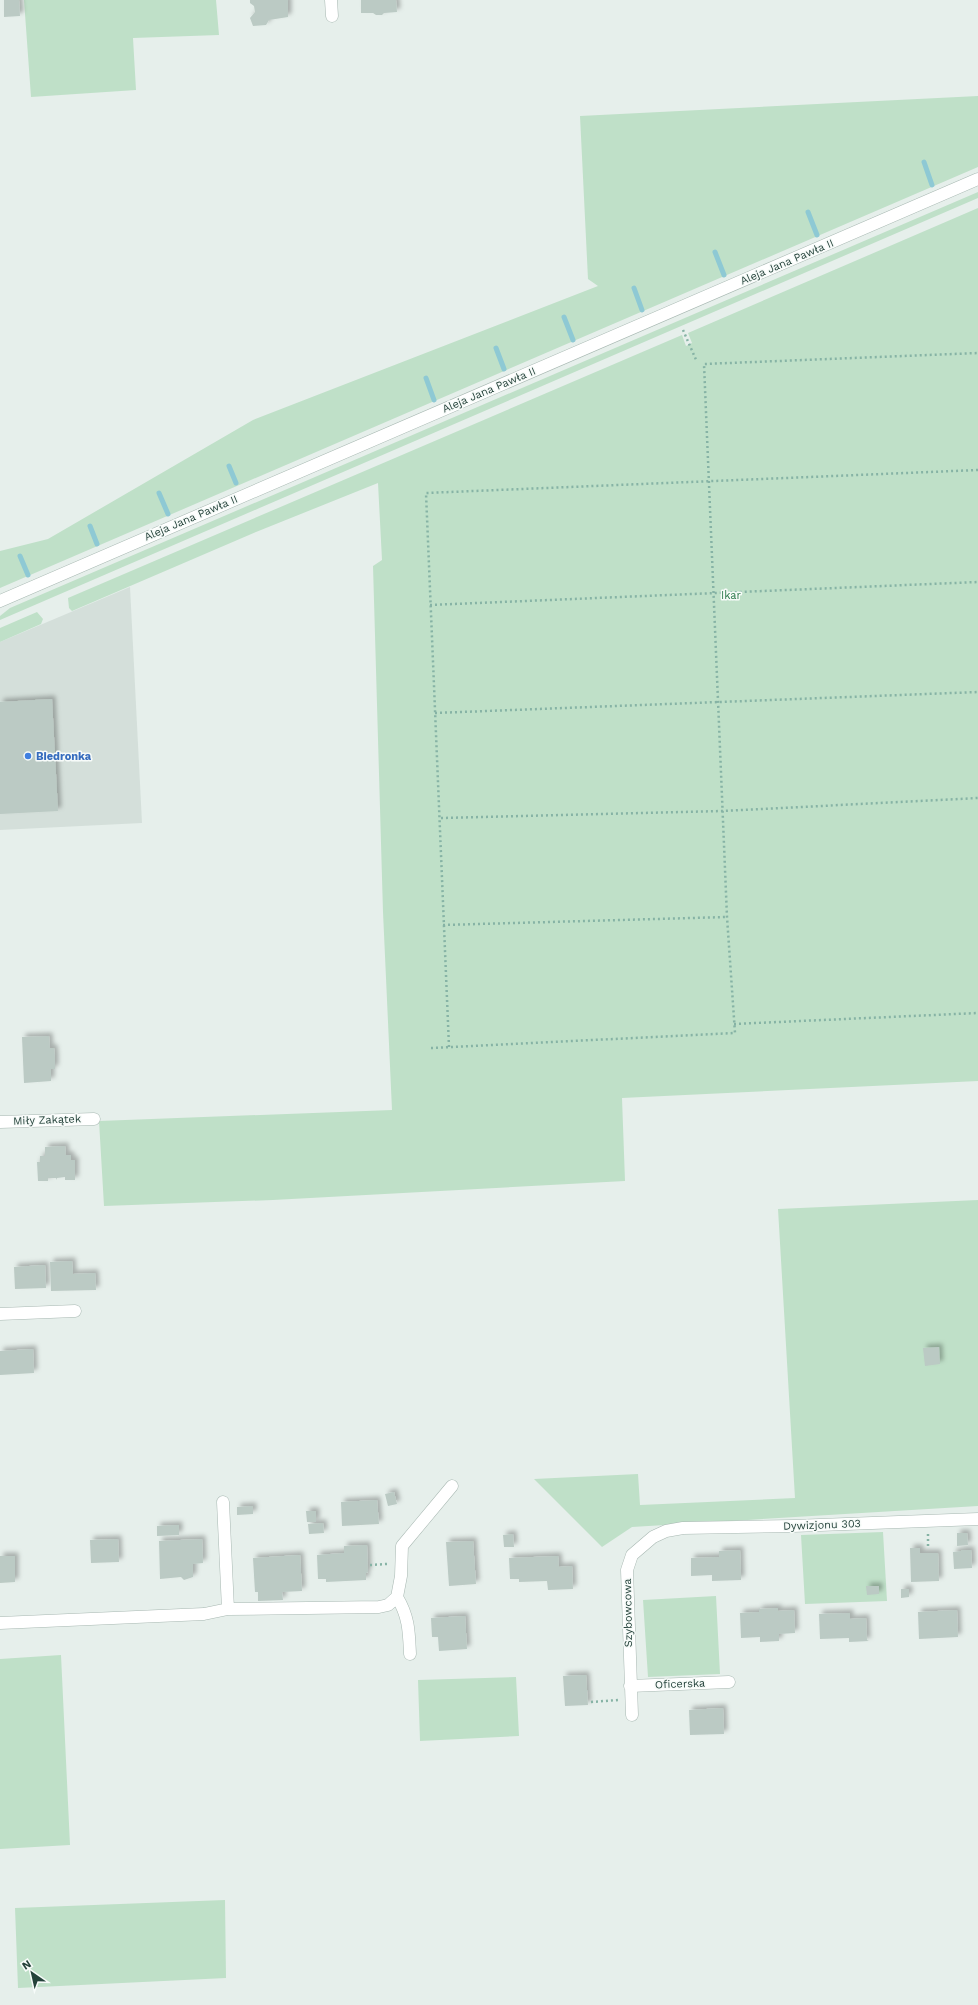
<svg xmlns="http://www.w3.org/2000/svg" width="978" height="2005" viewBox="0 0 978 2005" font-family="'Work Sans',sans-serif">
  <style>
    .built { fill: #d4dfda }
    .green { fill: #bfe0c8 }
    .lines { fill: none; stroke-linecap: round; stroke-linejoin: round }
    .stream { stroke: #8ec9d4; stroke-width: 5 }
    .building { fill: #bbcac4; filter: url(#shadow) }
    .minor-casing { stroke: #a8b8b2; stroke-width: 13 }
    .path { stroke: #86b3a5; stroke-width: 2.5; stroke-dasharray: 2 3; stroke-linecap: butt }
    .minor { stroke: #fff; stroke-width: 12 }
    .shop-dot { fill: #3f7fe0; stroke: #f7fbf9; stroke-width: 1.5 }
    .labels { text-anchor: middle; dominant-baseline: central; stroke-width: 3; stroke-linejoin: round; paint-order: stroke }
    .street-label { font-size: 11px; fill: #24423a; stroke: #f7fbf9 }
    .park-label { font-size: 11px; fill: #2d7a4b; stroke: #f7fbf9 }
    .shop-label { font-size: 11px; font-weight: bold; fill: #366cbe; stroke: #f7fbf9; text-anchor: start }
  </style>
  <defs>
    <filter id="shadow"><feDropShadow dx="3.5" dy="-3.5" stdDeviation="2" flood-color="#0004"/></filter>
  </defs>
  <rect width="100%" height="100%" fill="#e6efeb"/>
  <path class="built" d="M130,587L142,823L0,830V642Z"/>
  <path class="green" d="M24,0H216L219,35L133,38L136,90L31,97Z
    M978,96V167L0,588V551L48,539L253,420L598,286L588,279L580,116Z
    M978,192V198L0,620V616L10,608Z
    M978,208V1081L622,1098L625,1181L273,1200L104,1206L99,1121L392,1110L383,912L373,566L382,560L378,483L256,532L72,611L69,608L68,598L682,335L686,346L692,343L688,333Z
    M37,612L43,619L41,624L0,642V628Z
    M978,1200V1506L632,1527L602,1547L534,1479L638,1474L640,1505L795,1498L778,1209Z
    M883,1532L887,1601L805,1604L801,1535Z
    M716,1596L720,1674L648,1677L643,1600Z
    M61,1655L70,1845L0,1849V1659Z
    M516,1677L519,1736L420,1741L418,1680Z
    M225,1900L226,1978L18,1988L15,1908Z"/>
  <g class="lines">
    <path class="stream" d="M924,162L932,185
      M808,212L817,235
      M715,252L724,275
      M634,288L642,310
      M564,317L573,340
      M496,348L504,369
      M426,378L434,400
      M229,466L236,483
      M159,493L168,514
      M90,526L97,544
      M20,556L28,575"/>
  </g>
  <path class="building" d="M4,0H19L20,16L4,17Z
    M250,0H288V17L269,20L266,25L253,26L250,18L255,12L254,6L250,3Z
    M361,0H396L397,12L384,13L382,15H376L373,13H361Z
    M52,699L58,811L0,814V702Z
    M49,1036L50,1048H54L55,1058V1069H51V1081L24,1083L22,1037Z
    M65,1146L66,1155H71V1160H75V1180H65V1177L57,1178L56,1180V1178H48V1181H38L37,1162H40V1156H45V1147Z
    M72,1261L73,1274L95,1273L96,1290L51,1291L50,1262Z
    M45,1265L46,1288L15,1289L14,1267Z
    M939,1347L940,1364L925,1366L923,1348Z
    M33,1349L34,1373L0,1375V1351Z
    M394,1492L397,1504L388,1506L385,1494Z
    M377,1500L379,1524L342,1526L341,1502Z
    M253,1506V1514L237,1515V1507Z
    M306,1511H316V1522H307Z
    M323,1523L324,1533L309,1534L308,1524Z
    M179,1525V1535L157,1536V1526Z
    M957,1533H967L968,1545L957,1546Z
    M513,1534L514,1547H504L503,1535Z
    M118,1539L119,1562L91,1563L90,1540Z
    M202,1539L203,1563L193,1564V1577L184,1580L181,1577L160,1579L159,1541Z
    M473,1541L476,1584L449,1586L446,1542Z
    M367,1545L368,1572L366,1573V1580L326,1582V1579H318L317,1555L344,1553V1546Z
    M910,1548H920V1553H938L939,1581L911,1582Z
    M740,1550L741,1580L712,1581V1575L691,1576V1558L719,1557V1551Z
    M961,1550H971L972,1568L954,1569L953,1552L961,1551Z
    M300,1555L302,1591L282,1592L283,1600L258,1601V1592H255L253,1558Z
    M0,1556H15V1582L0,1583Z
    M558,1556L559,1567L572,1566L573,1589L548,1590L547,1581L519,1582V1579H510L509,1558Z
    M866,1586H879V1594L867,1595Z
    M901,1589H909V1597L901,1598Z
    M778,1608V1611L794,1610L795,1633L779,1634V1641L760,1642V1637L741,1638L740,1613L759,1612V1609Z
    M957,1610L958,1637L919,1639L918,1612Z
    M850,1613V1619L866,1618L867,1640L869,1641L849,1642V1638L820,1639L819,1614Z
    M465,1616L467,1649L439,1651L438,1637H432L431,1618Z
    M586,1675L588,1705L565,1706L563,1676Z
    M723,1708L724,1734L690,1735L689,1710Z"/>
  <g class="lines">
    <defs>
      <path id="minor" d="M331,0L332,16
        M0,601L978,179
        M0,1122L94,1119
        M0,1314L75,1311
        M223,1502L228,1609
        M397,1597L401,1576L402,1546L452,1486
        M397,1597C409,1617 409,1632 410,1654
        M0,1623L204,1614L228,1609L379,1607L388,1605L397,1597
        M630,1686L729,1682
        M632,1715L627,1570L632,1555L653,1537L666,1531L683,1528L793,1526L978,1519"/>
    </defs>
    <use href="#minor" class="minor-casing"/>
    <path class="path" d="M683,330L697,362
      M430,605L978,582
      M435,713L978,692
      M441,818L722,811L978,798
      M443,925L727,917
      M734,1024L978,1013
      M449,1047L426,493L978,470
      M431,1048L735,1033L727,917L704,364L978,353
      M928,1534V1547
      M370,1565L387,1564
      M591,1702L618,1700"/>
    <use href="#minor" class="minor"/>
  </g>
  <circle class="shop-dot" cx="28" cy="756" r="4"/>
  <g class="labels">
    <g class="street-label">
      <text transform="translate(787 262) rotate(-23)">Aleja Jana Pawła II</text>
      <text transform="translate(489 390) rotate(-23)">Aleja Jana Pawła II</text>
      <text transform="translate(191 518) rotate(-23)">Aleja Jana Pawła II</text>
      <text transform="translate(47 1120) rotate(-2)">Miły Zakątek</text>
      <text transform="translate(822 1525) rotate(-2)">Dywizjonu 303</text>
      <text transform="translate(628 1613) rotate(-91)">Szybowcowa</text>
      <text transform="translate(680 1684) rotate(-2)">Oficerska</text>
    </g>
    <g class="park-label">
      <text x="731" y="595">Ikar</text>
    </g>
    <g class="shop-label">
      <text x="36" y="756">Biedronka</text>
    </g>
  </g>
  <g transform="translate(32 1973) rotate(326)" stroke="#f7fbf9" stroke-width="3" paint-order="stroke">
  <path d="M0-3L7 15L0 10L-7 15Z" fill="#24423a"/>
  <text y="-6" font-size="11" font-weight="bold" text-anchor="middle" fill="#24423a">N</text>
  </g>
</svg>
